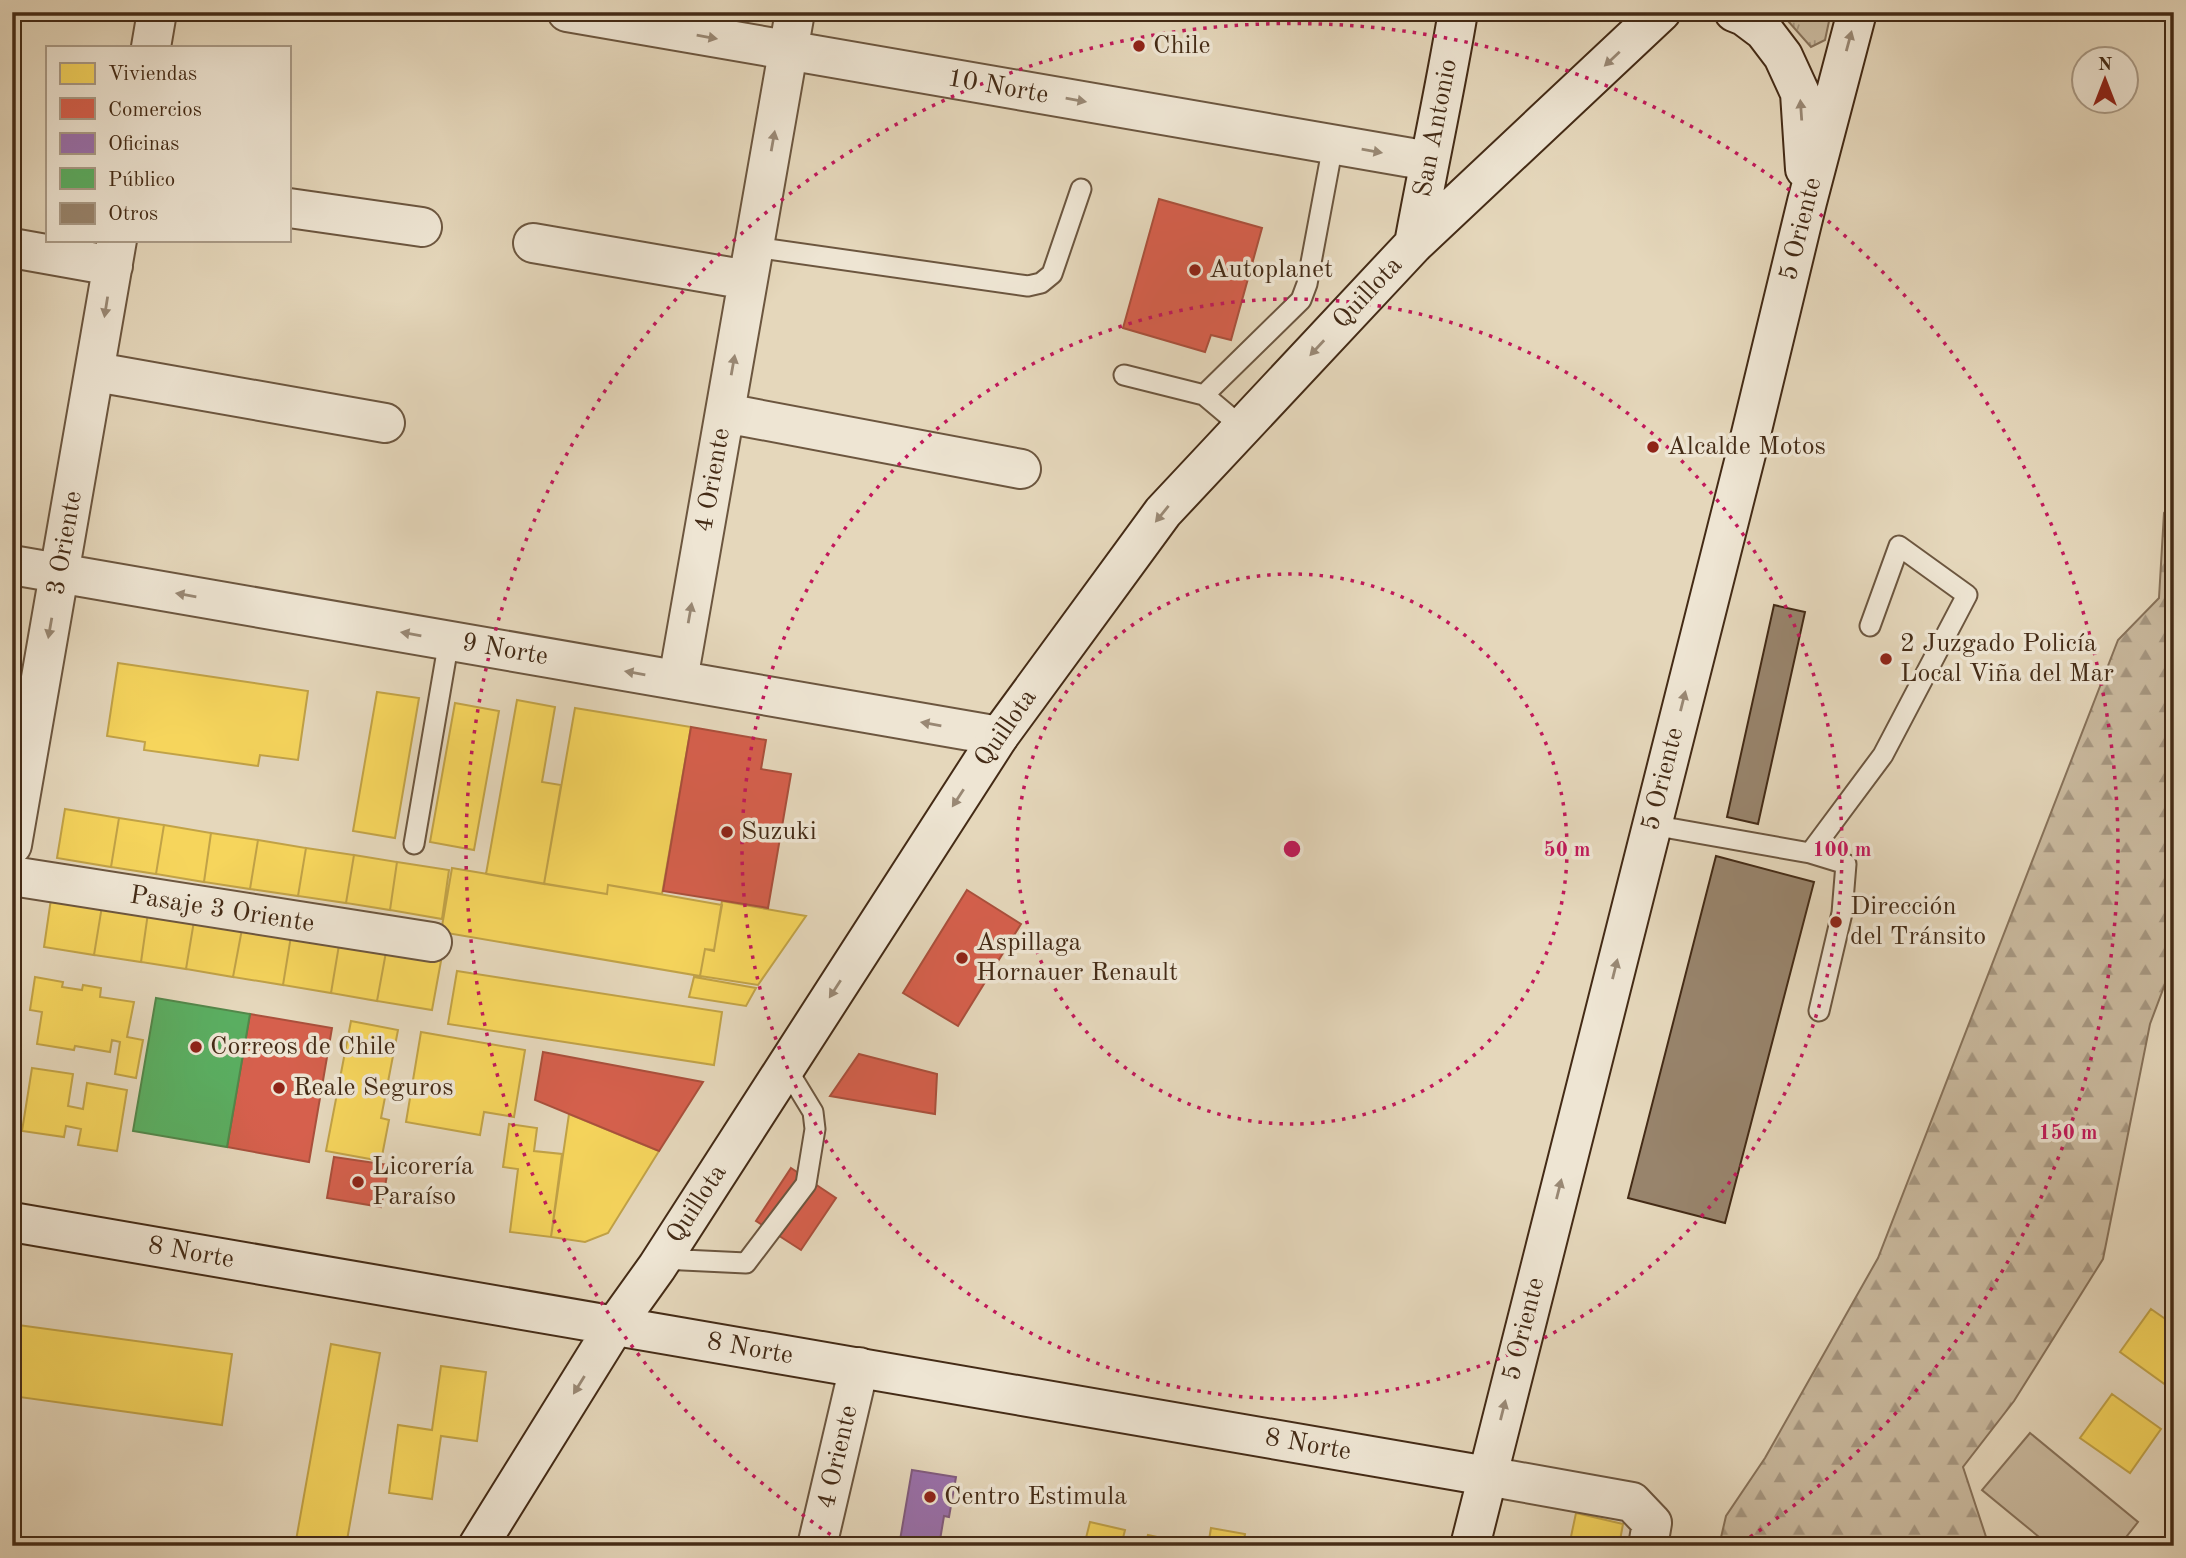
<svg xmlns="http://www.w3.org/2000/svg" width="2186" height="1558" viewBox="0 0 2186 1558" font-family="'Old Standard TT',serif">
  <style>
    .grass { fill: url(#grass-tufts); stroke: #87725a; stroke-width: 2 }
    .forest { fill: url(#forest-firs); stroke: #87725a; stroke-width: 2 }
    .park { fill: #caba9f; stroke: #87725a; stroke-width: 2 }
    .homes { fill: #f6d55c; stroke: #c1a247; stroke-width: 2 }
    .shops { fill: #d6604d; stroke: #aa503c; stroke-width: 2 }
    .offices { fill: #9970ab; stroke: #805b7e; stroke-width: 2 }
    .public { fill: #5aae61; stroke: #53874a; stroke-width: 2 }
    .building { fill: #98846c; stroke: #442b16; stroke-width: 2 }
    .lines { fill: none; stroke-linecap: round; stroke-linejoin: round }
    .lane-casing { stroke: #6c563f; stroke-width: 23 }
    .street-casing { stroke: #6c563f; stroke-width: 42 }
    .secondary-casing { stroke: #442b16; stroke-width: 42 }
    .lane { stroke: #eee5d3; stroke-width: 19 }
    .street { stroke: #eee5d3; stroke-width: 38 }
    .secondary { stroke: #eee5d3; stroke-width: 38 }
    .oneway { fill: #998874 }
    .ring { fill: none; stroke: #c2185b; stroke-width: 3.5; stroke-dasharray: 3.5 7 }
    .poi-dot { fill: #8f2418; stroke: #eee5d3; stroke-width: 2.5 }
    .labels { text-anchor: middle; dominant-baseline: central; stroke-width: 7; stroke-linejoin: round; paint-order: stroke }
    .poi-label { font-size: 26px; fill: #442b16; stroke: #eee5d3; text-anchor: start }
    .street-label { font-size: 26px; fill: #442b16; stroke: #eee5d3 }
    .centre { fill: #c2185b; stroke: #eee5d3; stroke-width: 3.5 }
    .ring-label { font-size: 21px; text-anchor: middle; font-weight: bold; fill: #c2185b; stroke: #eee5d3; stroke-width: 7; stroke-linejoin: round; paint-order: stroke }
  </style>
  <defs>
    <pattern id="grass-tufts" width="24" height="20" patternUnits="userSpaceOnUse" patternTransform="scale(1.75)"><rect width="24" height="20" fill="#caba9f"/><path d="M3 7l-1-3M5 7V3M7 7l1-3M15 17l-1-3M17 17v-4M19 17l1-3" fill="none" stroke="#a69781"/></pattern>
    <pattern id="forest-firs" width="22" height="20" patternUnits="userSpaceOnUse" patternTransform="scale(1.75)"><rect width="22" height="20" fill="#caba9f"/><path d="M5 1l3.5 6h-7zM16 11l3.5 6h-7z" fill="#a69781"/></pattern>
  </defs>
  <rect width="100%" height="100%" fill="#e5d7bb"/>
  <filter id="stains"><feTurbulence type="fractalNoise" baseFrequency=".00286" numOctaves="4"/><feColorMatrix values="0 0 0 0 .2 0 0 0 0 .09 0 0 0 0 .02 0 0 0 .5 -.17"/></filter>
  <radialGradient id="worn" r=".72"><stop offset=".6" stop-color="#630" stop-opacity="0"/><stop offset="1" stop-color="#630" stop-opacity=".3"/></radialGradient>
  <path class="grass" d="M1780,12H1831L1825,40L1811,47Z"/>
  <path class="forest" d="M2174,502V960L2150,1024L2103,1259L2014,1401L1963,1467L1989,1546H1719L1726,1516L1765,1458L1878,1258L2118,640L2159,598L2164,513Z"/>
  <path class="park" d="M2030,1433L2138,1522L2119,1546H2050L1982,1490Z"/>
  <path class="homes" d="M118,663L308,691L298,760L260,755L258,766L144,750L145,742L107,736Z
    M377,692L419,698L395,838L353,831Z
    M517,700L555,707L542,782L561,785L544,884L486,874Z
    M455,703L499,711L474,850L430,842Z
    M575,708L691,727L662,894L608,885L607,894L544,884Z
    M65,809L119,818L111,867L57,858Z
    M119,818L164,825L156,874L111,867Z
    M164,825L211,833L204,882L156,874Z
    M211,833L258,840L250,889L204,882Z
    M258,840L306,848L298,896L250,889Z
    M306,848L354,855L346,903L298,896Z
    M354,855L397,862L390,910L346,903Z
    M397,862L449,870L442,919L390,910Z
    M452,868L607,894L608,885L722,905L714,950L705,949L700,976L441,932Z
    M51,899L102,906L94,955L44,947Z
    M722,901L806,916L758,985L700,976L705,949L714,951Z
    M102,906L148,913L141,962L94,955Z
    M148,913L194,921L186,969L141,962Z
    M194,921L242,929L233,977L186,969Z
    M242,929L291,936L283,985L233,977Z
    M291,936L339,945L331,993L283,985Z
    M339,945L386,952L377,1001L331,993Z
    M386,952L441,961L432,1010L377,1001Z
    M457,971L722,1012L714,1065L448,1024Z
    M35,977L63,982L62,987L82,990L83,985L101,988L100,997L134,1002L127,1037L143,1040L136,1078L115,1074L120,1042L112,1040L110,1052L75,1046L74,1050L37,1044L42,1012L30,1010Z
    M694,977L756,988L746,1006L689,997Z
    M351,1021L398,1030L381,1118L389,1120L381,1161L326,1151Z
    M421,1032L525,1050L514,1117L484,1112L480,1135L406,1122Z
    M32,1068L73,1074L68,1106L83,1109L87,1083L127,1090L117,1151L78,1145L81,1129L66,1126L64,1137L22,1131Z
    M569,1114L659,1151L608,1233L585,1242L551,1237Z
    M509,1124L537,1128L534,1151L562,1154L551,1237L510,1232L518,1169L503,1167Z
    M2151,1309L2174,1325V1382L2170,1388L2120,1352Z
    M18,1325L232,1354L222,1425L12,1396V1365Z
    M331,1344L380,1353L346,1546H295Z
    M441,1366L486,1372L477,1441L441,1436L432,1499L389,1493L398,1425L432,1430Z
    M2112,1394L2161,1429L2130,1473L2080,1438Z
    M1576,1513L1623,1524L1619,1546H1569Z
    M1090,1522L1125,1530L1121,1546H1084Z
    M1211,1528L1245,1534L1243,1546H1208Z
    M1148,1535L1180,1542L1179,1546H1145Z"/>
  <path class="shops" d="M1159,199L1262,228L1231,340L1211,335L1205,352L1123,328Z
    M691,727L766,740L761,769L791,774L768,908L663,891Z
    M967,890L1021,924L958,1026L903,993Z
    M250,1014L332,1028L309,1162L227,1147Z
    M543,1052L703,1082L659,1151L535,1100Z
    M859,1054L937,1074L935,1114L830,1096Z
    M334,1157L389,1165L381,1207L327,1198Z
    M791,1168L836,1198L801,1250L756,1221Z"/>
  <path class="offices" d="M912,1470L956,1477L949,1517L944,1516L939,1546H899Z"/>
  <path class="public" d="M156,998L250,1014L227,1147L133,1131Z"/>
  <path class="building" d="M1774,605L1805,612L1758,824L1727,817Z
    M1716,856L1814,882L1725,1223L1628,1198Z"/>
  <g class="lines">
    <defs>
      <path id="lane" d="M754,247L1028,286L1041,283L1052,274L1081,189
        M1124,375L1204,395L1301,300L1307,284L1333,145
        M1204,395L1242,427
        M1652,825L1810,853L1883,755L1967,595L1899,546L1870,626
        M414,844L449,640
        M1810,853L1846,864L1842,913L1819,1011
        M662,1259L746,1263L806,1184L815,1129L813,1112L785,1066"/>
      <path id="street" d="M567,12L1429,161
        M151,47L157,12
        M289,208L422,227
        M533,243L748,280
        M12,248L113,266
        M96,372L385,423
        M725,413L1021,469
        M12,565L999,736
        M678,680L795,12
        M12,845L117,240
        M12,876L432,942
        M1487,1476L1632,1502L1652,1523L1648,1546
        M817,1546L859,1367"/>
      <path id="secondary" d="M1734,12L1744,16L1764,31L1783,56L1800,93L1805,169
        M1414,244C1428,167 1445,90 1458,12
        M12,1222L1487,1476
        M478,1546L614,1327L657,1267L999,736L1163,512L1414,244L1661,12
        M1470,1546L1750,438L1807,202L1857,12"/>
    </defs>
    <use href="#lane" class="lane-casing"/>
    <use href="#street" class="street-casing"/>
    <use href="#secondary" class="secondary-casing"/>
    <use href="#lane" class="lane"/>
    <use href="#street" class="street"/>
    <use href="#secondary" class="secondary"/>
  </g>
  <defs><path id="oneway-solid" d="M-6-.8H1V-3.2L6.5 0L1 3.2V.8H-6Z" transform="scale(1.75)"/></defs>
  <g class="oneway">
    <use href="#oneway-solid" transform="translate(707 37) rotate(10)"/>
    <use href="#oneway-solid" transform="translate(1849 41) rotate(-75)"/>
    <use href="#oneway-solid" transform="translate(1612 59) rotate(137)"/>
    <use href="#oneway-solid" transform="translate(1076 100) rotate(10)"/>
    <use href="#oneway-solid" transform="translate(1801 110) rotate(-94)"/>
    <use href="#oneway-solid" transform="translate(773 141) rotate(-80)"/>
    <use href="#oneway-solid" transform="translate(1372 151) rotate(10)"/>
    <use href="#oneway-solid" transform="translate(106 307) rotate(99)"/>
    <use href="#oneway-solid" transform="translate(1317 348) rotate(133)"/>
    <use href="#oneway-solid" transform="translate(733 365) rotate(-80)"/>
    <use href="#oneway-solid" transform="translate(1162 514) rotate(129)"/>
    <use href="#oneway-solid" transform="translate(186 595) rotate(-170)"/>
    <use href="#oneway-solid" transform="translate(690 613) rotate(-80)"/>
    <use href="#oneway-solid" transform="translate(50 628) rotate(100)"/>
    <use href="#oneway-solid" transform="translate(411 634) rotate(-170)"/>
    <use href="#oneway-solid" transform="translate(635 673) rotate(-170)"/>
    <use href="#oneway-solid" transform="translate(1683 701) rotate(-76)"/>
    <use href="#oneway-solid" transform="translate(931 724) rotate(-170)"/>
    <use href="#oneway-solid" transform="translate(958 798) rotate(123)"/>
    <use href="#oneway-solid" transform="translate(1615 969) rotate(-76)"/>
    <use href="#oneway-solid" transform="translate(835 989) rotate(123)"/>
    <use href="#oneway-solid" transform="translate(1559 1189) rotate(-76)"/>
    <use href="#oneway-solid" transform="translate(579 1385) rotate(122)"/>
    <use href="#oneway-solid" transform="translate(1503 1410) rotate(-76)"/>
  </g>
  <g class="ring">
    <circle cx="1292" cy="849" r="275"/>
    <circle cx="1292" cy="849" r="550"/>
    <path d="M848 1546A826 826 0 1 1 1736 1546"/>
  </g>
  <g class="poi-dot">
    <circle cx="1139" cy="46" r="7"/>
    <circle cx="1195" cy="270" r="7"/>
    <circle cx="1653" cy="447" r="7"/>
    <circle cx="1886" cy="659" r="7"/>
    <circle cx="727" cy="832" r="7"/>
    <circle cx="1836" cy="922" r="7"/>
    <circle cx="962" cy="958" r="7"/>
    <circle cx="196" cy="1047" r="7"/>
    <circle cx="279" cy="1088" r="7"/>
    <circle cx="358" cy="1182" r="7"/>
    <circle cx="930" cy="1497" r="7"/>
  </g>
  <g class="labels">
    <g class="poi-label">
      <text x="1153" y="46">Chile</text>
      <text x="1209" y="270">Autoplanet</text>
      <text x="1667" y="447">Alcalde Motos</text>
      <text x="1900" y="644">2 Juzgado Policía<tspan x="1900" dy="30">Local Viña del Mar</tspan></text>
      <text x="741" y="832">Suzuki</text>
      <text x="1850" y="907">Dirección<tspan x="1850" dy="30">del Tránsito</tspan></text>
      <text x="976" y="943">Aspillaga<tspan x="976" dy="30">Hornauer Renault</tspan></text>
      <text x="210" y="1047">Correos de Chile</text>
      <text x="293" y="1088">Reale Seguros</text>
      <text x="372" y="1167">Licorería<tspan x="372" dy="30">Paraíso</tspan></text>
      <text x="944" y="1497">Centro Estimula</text>
    </g>
    <g class="street-label">
      <text transform="translate(998 87) rotate(10)">10 Norte</text>
      <text transform="translate(1436 128) rotate(-79)">San Antonio</text>
      <text transform="translate(1801 229) rotate(-76)">5 Oriente</text>
      <text transform="translate(1368 293) rotate(-47)">Quillota</text>
      <text transform="translate(713 480) rotate(-80)">4 Oriente</text>
      <text transform="translate(65 543) rotate(-80)">3 Oriente</text>
      <text transform="translate(505 650) rotate(10)">9 Norte</text>
      <text transform="translate(1006 728) rotate(-55)">Quillota</text>
      <text transform="translate(1663 779) rotate(-76)">5 Oriente</text>
      <text transform="translate(222 910) rotate(9)">Pasaje 3 Oriente</text>
      <text transform="translate(697 1204) rotate(-57)">Quillota</text>
      <text transform="translate(191 1253) rotate(10)">8 Norte</text>
      <text transform="translate(1524 1329) rotate(-76)">5 Oriente</text>
      <text transform="translate(750 1349) rotate(10)">8 Norte</text>
      <text transform="translate(1308 1445) rotate(10)">8 Norte</text>
      <text transform="translate(838 1457) rotate(-77)">4 Oriente</text>
    </g>
  </g>
  <circle cx="1292" cy="849" r="10" class="centre"/>
  <g class="ring-label">
    <text x="1567" y="856">50 m</text>
    <text x="1842" y="856">100 m</text>
    <text x="2068" y="1139">150 m</text>
  </g>
  <rect width="2186" height="1558" fill="none" stroke="#e5d7bb" stroke-width="42"/>
  <rect x="14" y="14" width="2158" height="1530" fill="none" stroke="#442b16" stroke-width="3.5"/>
  <rect x="21" y="21" width="2144" height="1516" fill="none" stroke="#442b16" stroke-width="2"/>
  <rect x="46" y="46" width="245" height="196" fill="#eee5d3" stroke="#aa9b87" stroke-width="2"/>
  <rect x="60" y="63" width="35" height="21" fill="#f6d55c" stroke="#aa9b87" stroke-width="2"/>
  <text x="108" y="80" font-size="21" fill="#442b16">Viviendas</text>
  <rect x="60" y="98" width="35" height="21" fill="#d6604d" stroke="#aa9b87" stroke-width="2"/>
  <text x="108" y="116" font-size="21" fill="#442b16">Comercios</text>
  <rect x="60" y="133" width="35" height="21" fill="#9970ab" stroke="#aa9b87" stroke-width="2"/>
  <text x="108" y="150" font-size="21" fill="#442b16">Oficinas</text>
  <rect x="60" y="168" width="35" height="21" fill="#5aae61" stroke="#aa9b87" stroke-width="2"/>
  <text x="108" y="186" font-size="21" fill="#442b16">Público</text>
  <rect x="60" y="203" width="35" height="21" fill="#98846c" stroke="#aa9b87" stroke-width="2"/>
  <text x="108" y="220" font-size="21" fill="#442b16">Otros</text>
  <g transform="translate(2105 80)"><circle r="33" fill="#eee5d3" stroke="#aa9b87" stroke-width="2"/>
  <path d="M0-5L12 26L0 18L-12 26Z" fill="#8f2418"/>
  <text y="-10" font-size="19" font-weight="bold" text-anchor="middle" fill="#442b16">N</text>
  </g>
  <rect width="100%" height="100%" filter="url(#stains)"/>
  <rect width="100%" height="100%" fill="url(#worn)"/>
</svg>
